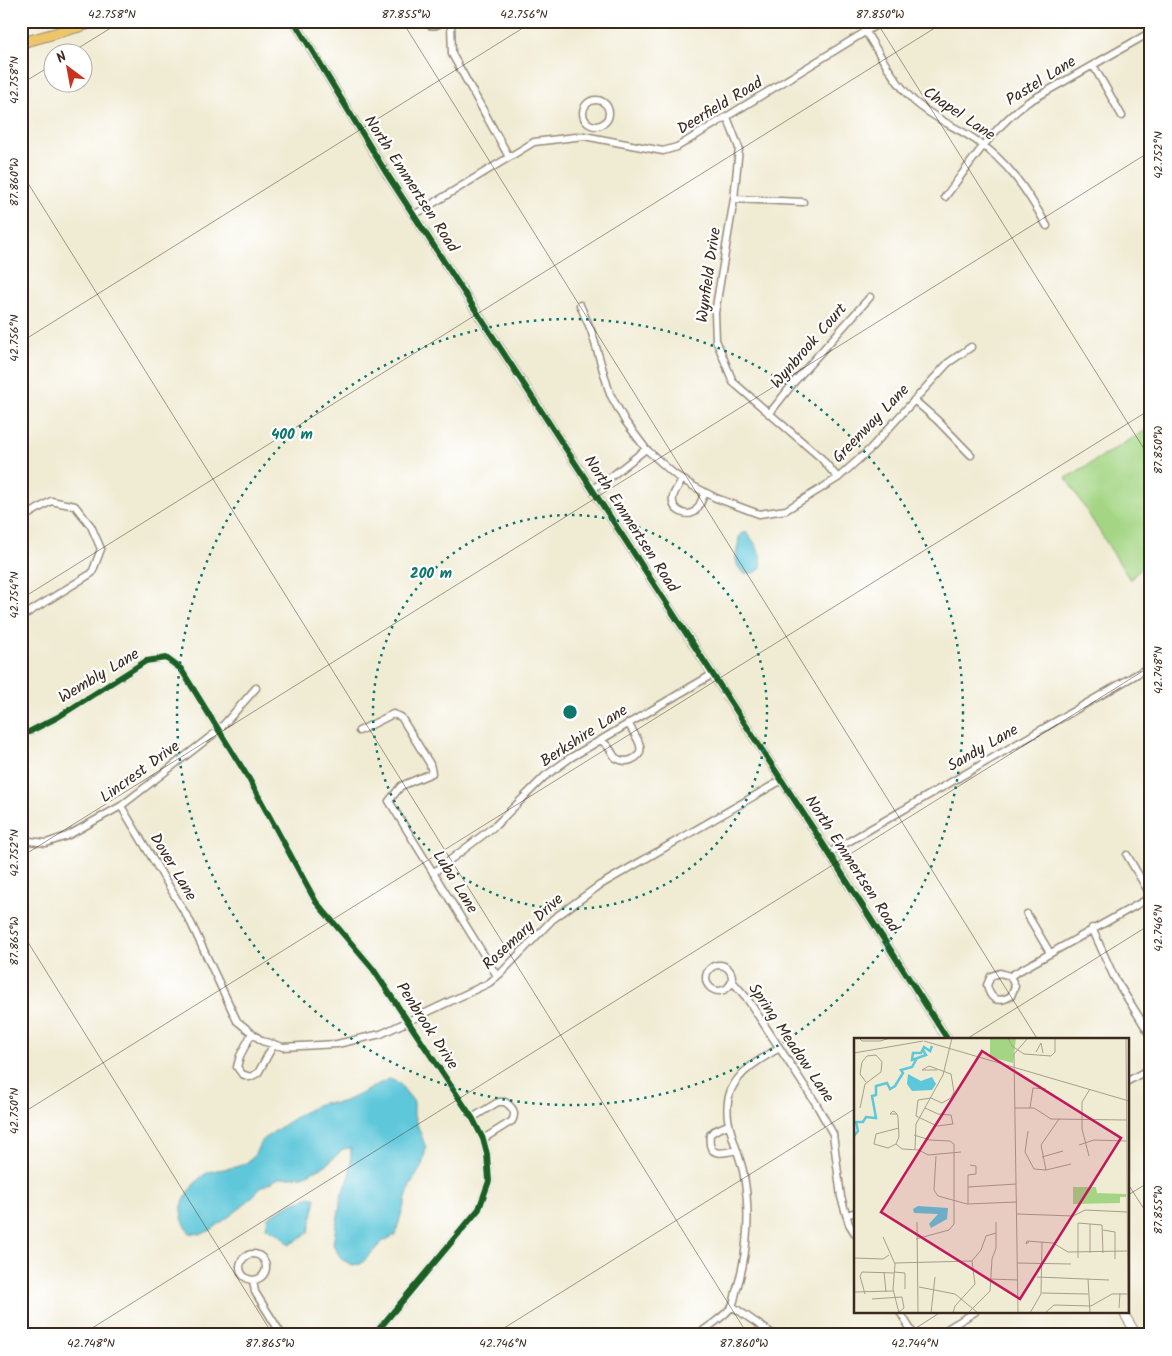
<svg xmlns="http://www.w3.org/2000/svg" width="1172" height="1356" viewBox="0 0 1172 1356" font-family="Kalam,sans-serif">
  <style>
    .green { fill: #a4d584; stroke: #708051 }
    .water { fill: #5ec7da; stroke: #4c787c }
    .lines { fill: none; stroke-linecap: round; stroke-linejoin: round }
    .minor-casing { stroke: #968a78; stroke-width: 9 }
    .tertiary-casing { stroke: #968a78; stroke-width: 10 }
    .primary-casing { stroke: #968a78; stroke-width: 12 }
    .minor { stroke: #fff; stroke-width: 6 }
    .tertiary { stroke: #fff; stroke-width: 8 }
    .primary { stroke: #eec569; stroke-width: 10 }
    .cycleway-casing { stroke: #fff; stroke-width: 9 }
    .cycleway { stroke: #1b5e20; stroke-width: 6 }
    .ticks { fill: none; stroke: #3b2a1e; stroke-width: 1; stroke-opacity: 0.45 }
    .ring { fill: none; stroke: #0f766e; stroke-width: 2.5; stroke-dasharray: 2.5 5 }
    .labels { text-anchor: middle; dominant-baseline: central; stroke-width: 4.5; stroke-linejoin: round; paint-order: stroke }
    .street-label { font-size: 16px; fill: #3b2a1e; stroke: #fff }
    .inset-river { fill: none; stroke: #5ec7da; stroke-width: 2.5 }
    .inset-road { fill: none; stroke: #a89e8b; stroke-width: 1 }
    .view { fill: #c2185b; fill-opacity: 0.15; stroke: #c2185b; stroke-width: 2.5 }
    .inset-edge { fill: none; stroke: #3b2a1e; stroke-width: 2.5 }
    .centre { fill: #0f766e; stroke: #fff; stroke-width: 2.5 }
    .ring-label { font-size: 15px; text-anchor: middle; font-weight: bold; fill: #0f766e; stroke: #fff; stroke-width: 4.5; stroke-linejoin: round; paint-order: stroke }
    .neatline { fill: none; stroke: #3b2a1e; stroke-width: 2 }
    .ticks-label { font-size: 12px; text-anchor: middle; fill: #3b2a1e }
  </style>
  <rect width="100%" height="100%" fill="#fff"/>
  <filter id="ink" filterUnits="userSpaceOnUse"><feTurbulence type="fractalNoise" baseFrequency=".02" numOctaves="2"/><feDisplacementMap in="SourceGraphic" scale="10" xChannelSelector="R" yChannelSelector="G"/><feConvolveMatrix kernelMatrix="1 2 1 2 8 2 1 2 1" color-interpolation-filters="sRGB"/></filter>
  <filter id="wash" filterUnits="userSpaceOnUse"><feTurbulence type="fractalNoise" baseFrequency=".0096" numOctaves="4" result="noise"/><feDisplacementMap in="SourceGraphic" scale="20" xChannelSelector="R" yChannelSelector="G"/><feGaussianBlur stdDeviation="1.12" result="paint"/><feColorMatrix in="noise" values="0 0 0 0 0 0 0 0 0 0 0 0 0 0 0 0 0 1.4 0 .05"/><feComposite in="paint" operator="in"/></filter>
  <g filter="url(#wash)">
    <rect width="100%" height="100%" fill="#f0ebd3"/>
    <path class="green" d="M1151,427V557L1130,580L1066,478Z"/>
    <path class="water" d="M743,533H747C754,540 767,562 759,570C755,574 749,573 743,573C731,560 738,553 739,537Z
      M389,1079L398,1082L414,1102V1116L426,1148L422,1166L410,1186L395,1235L382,1242L361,1264L352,1265L341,1259L333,1244L342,1193L350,1176L351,1148L343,1149L326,1165L303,1176L279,1178L262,1187L243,1206L211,1230L202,1234L190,1233C182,1222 178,1211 185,1199C192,1185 201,1172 217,1170C229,1168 240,1168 250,1160C256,1155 257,1147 262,1141C269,1134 314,1104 323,1103C327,1102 333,1104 338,1103C354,1099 373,1086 389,1079Z
      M310,1197L316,1198L309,1232L289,1245L280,1235L266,1227L268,1217L292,1203Z"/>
  </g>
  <g filter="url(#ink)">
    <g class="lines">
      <defs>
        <path id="minor" d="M423,21C429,27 437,27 443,21
          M453,21L451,24L452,54L509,157
          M859,21C876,47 891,78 913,100C931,117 954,126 974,139C1008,161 1028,192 1047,226
          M1093,65L1122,116
          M583 113a13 13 0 1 1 26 0a13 13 0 1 1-26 0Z
          M727,117L739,148L734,199L715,313L716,340L733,382L821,458L838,478
          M945,197C971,163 993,127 1028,102L1151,32
          M734,199L803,202
          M414,215L534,142L584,136L663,151L677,147L883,21
          M580,305L591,330L610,394L625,421L646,449L674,474L693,486L716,498L759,514L786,510L838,478L869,450L948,363L971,347
          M914,400L937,420L971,455
          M769,414L795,381L870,297
          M682,480C679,486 671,494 673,502C674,511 688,518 695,511C700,507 702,498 705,493
          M592,489L612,476L646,449
          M21,519L51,501L75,506L91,526L101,549L92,573L21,617
          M359,731L393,714L401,717L430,764L432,773L401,786L389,801L497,976
          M21,736L58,717L146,661L166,658L181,669L249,779L316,902L373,969L473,1119L483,1139L487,1154L489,1181L479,1209L374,1335
          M601,740C603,742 607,745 609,748C612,751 613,756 616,758C621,761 626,762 631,760C651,752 634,735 628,723
          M121,806L191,923L237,1021L262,1041L283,1047L337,1044L381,1034L489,983L501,973L553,919L600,885L782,780
          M21,840L46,843L67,836L121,806L219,730L256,688
          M829,853L1151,666
          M1127,855L1151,896
          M433,873L496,825L544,777L570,758L713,674
          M1027,914L1050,953
          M1092,928L1114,977L1151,1036
          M706 978a13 13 0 1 1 26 0a13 13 0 1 1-26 0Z
          M1010,976L1015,986L1011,996C997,1004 990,999 987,985L991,976L1000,973L1010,976L1151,897
          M732,981L746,997L815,1102L833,1134L841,1197L849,1224L856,1235
          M252,1033L240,1056L237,1067L242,1074L250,1077L258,1073L274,1044
          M1128,1081L1151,1068
          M472,1118L498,1102H505C512,1107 517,1112 512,1121L483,1139
          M728,1125L714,1131L710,1135C707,1157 721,1154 736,1150
          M846,1215L856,1212
          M240 1267a13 13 0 1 1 26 0a13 13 0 1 1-26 0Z
          M253,1280L255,1292L282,1335
          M732,1306L774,1335
          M900,1312L914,1335
          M696,1335C705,1330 727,1314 732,1306C734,1303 735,1296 736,1292C748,1253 751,1210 743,1171C737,1144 720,1118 731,1090C740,1070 761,1059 779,1048
          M937,1335L975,1312"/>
        <path id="tertiary" d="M294,21L385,171L816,833L948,1040
          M1123,1312L1137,1335"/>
        <path id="primary" d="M21,22L25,21
          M21,43L99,21"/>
      </defs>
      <use href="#minor" class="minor-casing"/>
      <use href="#tertiary" class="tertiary-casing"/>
      <use href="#primary" class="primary-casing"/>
      <use href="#minor" class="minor"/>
      <use href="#tertiary" class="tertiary"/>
      <use href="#primary" class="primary"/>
      <defs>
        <path id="cycleway" d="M294,21L385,171L816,833L948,1040
          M21,736L58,717L146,661L166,658L181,669L249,779L316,902L373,969L473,1119L483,1139L487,1154L489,1181L479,1209L374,1335"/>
      </defs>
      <use href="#cycleway" class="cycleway-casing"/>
      <use href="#cycleway" class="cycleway"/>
    </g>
  </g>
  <path class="ticks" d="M402,21L1038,1040M876,21L1151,460M72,52L122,21M21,84L52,65M21,172L748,1335M21,342L534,21M21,599L946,21M21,857L1151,151M21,931L273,1335M965,1040L1151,924M21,1114L1151,409M1128,1184L1151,1220M1128,1195L1151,1181M81,1335L1151,666M493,1335L856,1108M905,1335L941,1312"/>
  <g class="ring">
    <circle cx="570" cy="712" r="197"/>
    <circle cx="570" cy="712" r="393"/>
  </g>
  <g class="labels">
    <g class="street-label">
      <text transform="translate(1041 81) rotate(-32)">Pastel Lane</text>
      <text transform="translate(720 106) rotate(-31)">Deerfield Road</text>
      <text transform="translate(959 114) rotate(34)">Chapel Lane</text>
      <text transform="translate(411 184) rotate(57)">North Emmertsen Road</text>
      <text transform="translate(709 275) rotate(-82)">Wynfield Drive</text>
      <text transform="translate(809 346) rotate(-49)">Wynbrook Court</text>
      <text transform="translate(871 424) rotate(-46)">Greenway Lane</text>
      <text transform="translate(631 524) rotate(57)">North Emmertsen Road</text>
      <text transform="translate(99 676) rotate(-31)">Wembly Lane</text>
      <text transform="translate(584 736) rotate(-33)">Berkshire Lane</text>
      <text transform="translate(983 748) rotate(-30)">Sandy Lane</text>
      <text transform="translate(140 772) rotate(-36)">Lincrest Drive</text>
      <text transform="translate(852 864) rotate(57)">North Emmertsen Road</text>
      <text transform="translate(173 867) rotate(59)">Dover Lane</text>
      <text transform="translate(455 882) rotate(58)">Luba Lane</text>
      <text transform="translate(523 932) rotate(-43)">Rosemary Drive</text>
      <text transform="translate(427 1026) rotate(57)">Penbrook Drive</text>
      <text transform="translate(791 1043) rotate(56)">Spring Meadow Lane</text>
    </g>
  </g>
  <g transform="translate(854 1038)">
    <rect width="275" height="275" fill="#f0ebd3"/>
    <path d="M136,0H162L159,25L136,19ZM219,149H242L243,155L272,156V159H266V165L219,166Z" fill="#a4d584"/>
    <path d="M54,36L67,43L78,39L82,46L78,52L58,53L53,46ZM64,168L94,170L93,181L77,190L75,186L84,176L60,175L59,171Z" fill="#5ec7da"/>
    <path class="inset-river" d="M69,12L72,17L58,22L59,15H67L70,9L76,13L78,8M0,98L4,93L2,84H9L12,79L22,80L18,58L22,57V48L33,45L36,51L41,48L49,35L47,32L58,29L63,20"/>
    <path class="inset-road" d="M5,0L8,3H26L36,0M154,0L158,8L170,16L197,18L201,14V0M272,0L274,275M70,3L275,63M182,14L187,5L189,15M0,15L69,3M68,32L75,28L97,36L100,54L97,60L88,65L77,60L64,62L62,78L83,88L99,86L97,77L84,76L71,70M68,32H83M6,70L11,46L27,34L28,24L22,17L13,18L8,24L6,36L12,44M161,70H180L197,81L272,82M176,70L179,50L192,51M39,73L41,74L43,76H36ZM43,76L44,79L45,99L42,106L34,110L20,106L22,96L45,90M174,93L171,114L180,131L192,132L217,126M60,97L76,102L96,103L100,106V186L95,192L62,201M42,106L48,111L65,112L74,117L107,114M225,107L240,102L272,103M61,111L62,86L89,37L98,0M82,118L80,152L84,158L113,166L163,164M235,118L228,91V64L236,51M188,119L209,113M192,132L187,107L205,81M114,149L162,146M114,166V137L122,136V128L116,127M163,176L219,178L231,172L273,174M63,184L64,275M236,186V215M249,192L261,194V221M29,199L41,226L39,251L45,275M175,204L172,206L173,203L199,205L214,214L273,213M0,220L29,221L35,217M224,220V185L248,187L249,215M41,225L118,223L127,212L132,198L142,195M163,225L217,226M30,234L32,254M40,234L51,235V251M183,239L255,242M137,241L163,242M234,241L236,275M65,249L101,256L124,275M0,254L39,253M188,255L234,256M11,256L6,238L8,234L40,235M18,261L48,259L50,270L45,274M265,270L266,255M77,275L81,239M99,275L101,268L121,246L118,223M114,275L136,253L138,221L142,210V184M164,275L160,16L174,0M176,275L187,256L188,204M191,275L200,267L237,268L258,256H274"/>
    <path class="view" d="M128,13L267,100L166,261L27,174Z"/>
    <rect width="275" height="275" class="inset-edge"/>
  </g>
  <circle cx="570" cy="712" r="8" class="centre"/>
  <g class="ring-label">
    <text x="292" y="439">400 m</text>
    <text x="431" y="578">200 m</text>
  </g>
  <rect width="1172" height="1356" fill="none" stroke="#fff" stroke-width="55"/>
  <g transform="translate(68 68) rotate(328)"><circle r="24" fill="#ffffff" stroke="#b1aaa5"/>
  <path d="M0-4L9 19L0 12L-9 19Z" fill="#c8321e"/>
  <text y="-8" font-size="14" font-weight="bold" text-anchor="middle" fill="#3b2a1e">N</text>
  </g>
  <rect x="28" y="28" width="1116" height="1300" class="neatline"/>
  <g class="ticks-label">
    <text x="112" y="18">42.758°N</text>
    <text x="406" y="18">87.855°W</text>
    <text x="524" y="18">42.756°N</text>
    <text x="880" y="18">87.850°W</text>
    <text transform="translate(14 80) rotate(-90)" y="4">42.758°N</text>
    <text transform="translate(1158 155) rotate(-90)" y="4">42.752°N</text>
    <text transform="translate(14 182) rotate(-90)" y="4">87.860°W</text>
    <text transform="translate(14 338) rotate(-90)" y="4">42.756°N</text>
    <text transform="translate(1158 450) rotate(-90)" y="4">87.850°W</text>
    <text transform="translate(14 595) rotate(-90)" y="4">42.754°N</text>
    <text transform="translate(1158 670) rotate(-90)" y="4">42.748°N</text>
    <text transform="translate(14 853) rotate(-90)" y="4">42.752°N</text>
    <text transform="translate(1158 928) rotate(-90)" y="4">42.746°N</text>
    <text transform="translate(14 941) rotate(-90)" y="4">87.865°W</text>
    <text transform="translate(14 1111) rotate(-90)" y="4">42.750°N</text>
    <text transform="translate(1158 1210) rotate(-90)" y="4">87.855°W</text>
    <text x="91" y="1347">42.748°N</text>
    <text x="270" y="1347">87.865°W</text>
    <text x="503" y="1347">42.746°N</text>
    <text x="744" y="1347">87.860°W</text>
    <text x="915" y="1347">42.744°N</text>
  </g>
</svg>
